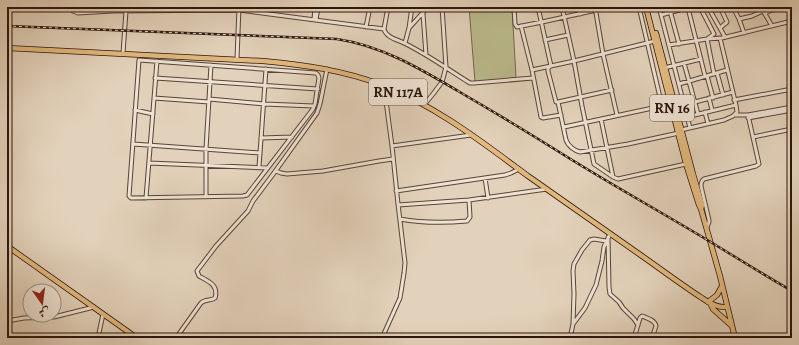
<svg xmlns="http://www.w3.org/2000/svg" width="799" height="345" viewBox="0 0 799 345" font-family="Alegreya,Amiri,serif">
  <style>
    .green { fill: #baba8c; stroke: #73684c }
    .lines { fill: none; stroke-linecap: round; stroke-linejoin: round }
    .street-casing { stroke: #5a4437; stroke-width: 5 }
    .primary-casing { stroke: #2c150b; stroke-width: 6 }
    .street { stroke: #ede2d3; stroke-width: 3 }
    .primary { stroke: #e2b97e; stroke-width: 4.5 }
    .rail-casing { stroke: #2c150b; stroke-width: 2.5 }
    .rail { stroke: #ede2d3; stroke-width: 1; stroke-dasharray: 3; stroke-linecap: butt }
    .labels { text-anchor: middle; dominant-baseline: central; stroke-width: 3; stroke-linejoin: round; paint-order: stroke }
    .shield { fill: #ede2d3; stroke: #665247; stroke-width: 1 }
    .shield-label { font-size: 15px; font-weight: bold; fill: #2c150b }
  </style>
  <rect width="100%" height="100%" fill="#e3d2bb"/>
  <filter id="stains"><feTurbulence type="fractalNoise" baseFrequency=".005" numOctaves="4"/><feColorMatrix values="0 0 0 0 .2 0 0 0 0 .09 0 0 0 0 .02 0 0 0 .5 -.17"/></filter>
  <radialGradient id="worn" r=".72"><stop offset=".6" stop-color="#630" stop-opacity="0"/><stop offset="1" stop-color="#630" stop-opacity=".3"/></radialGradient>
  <path class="green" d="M469,7H512L516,78L475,82Z"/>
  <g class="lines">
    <defs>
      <path id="street" d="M72,7L73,11L78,13L112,11L239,10L384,29
        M388,7L384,29C386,38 399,40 406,44C428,55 449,70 470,83H474L533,78
        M514,7L515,24L517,27L542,22L610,7
        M538,7L551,66L548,68V71L556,102H558L566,140C568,146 575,151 580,152L628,144L679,133
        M562,7L574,61L582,106L594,164L613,177L618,179L686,164
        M579,7L580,14
        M595,7L603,54L617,115
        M639,7L662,106L671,103
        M659,7L690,128
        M669,7L679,44
        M700,7L714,34L707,39L714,74
        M708,7L725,37
        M720,7L727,22L720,28
        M733,7L739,19L744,33
        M761,7L772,26
        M688,8L705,76
        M765,13L779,7
        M423,14L426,55
        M661,15L690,7
        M739,19L752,16L763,11
        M314,20L315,7
        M316,20L318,7
        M789,22L792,41
        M521,26L532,70L541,117L543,118L561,115
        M366,27L370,7
        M409,28L412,7
        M545,40L568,35
        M405,43L409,28L428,7
        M669,45L707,39L722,38L792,21
        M123,53L126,11
        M237,59L239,7
        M139,60L316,73L318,75L319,78L315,104L313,109L247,195L243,196L131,198L129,196Z
        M684,63L698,114
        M664,68L701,59
        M532,70L574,61L655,41
        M717,73L723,95
        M707,76L713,98
        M155,78L318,89
        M679,84L727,70
        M154,98L209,102
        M709,98L712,110
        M209,99L264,104L314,106
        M734,100L792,89
        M558,102L612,90
        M695,102L733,92
        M424,105L433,94L442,82L446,67L442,7
        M135,110L153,114
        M705,112L708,124
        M748,115L792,107
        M748,118L792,110
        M601,119L613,177
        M678,119L736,105
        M564,127L662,106
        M681,130L724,120L733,116L737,112L736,105L720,38
        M753,137L792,129
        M261,138L292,137
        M133,144L260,153
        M392,146L471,135
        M149,163L268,168
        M259,167L266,69
        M276,171L281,173L287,174L323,171L379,161L393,159
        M485,178L488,198
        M396,191L505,175L511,173L519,169
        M206,197V149L211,65
        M146,198L157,61
        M398,205L469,200L547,189
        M400,219C422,223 445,223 467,221L470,217L469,200
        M707,227L709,222V220L701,186C701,183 701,181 704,179L756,166L759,164L748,115H735
        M608,237L609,287L610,294L619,302L623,308L634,319L638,325
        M7,321L24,318L54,317L94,307
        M573,324L574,294L573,271L574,264L582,250L590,240L594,239L606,241
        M98,338L103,314
        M176,338L201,303C205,299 211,301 215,298C219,285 208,281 199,276L197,271L216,246L248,211L253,201L274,173L317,113L320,104L327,69
        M382,338L400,298L404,273L405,263L398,204L392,146L384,86
        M570,338L573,324L585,308L596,285L602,261L604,247L610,234
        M634,338L640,318L642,316C647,318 655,320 656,326L652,338"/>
      <path id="primary" d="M646,7L686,164L699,205L701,209L720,276L735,338
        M656,33L693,174L702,205L701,209
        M7,48L263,61C304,65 343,70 382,85C436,106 482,142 528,176C566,203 604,229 642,256C662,270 682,285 702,298C709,303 718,308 727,307
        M7,246L137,338
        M708,302L717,295L722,286
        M710,303L713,309L732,326"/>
    </defs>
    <use href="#street" class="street-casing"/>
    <use href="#primary" class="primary-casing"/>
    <use href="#street" class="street"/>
    <use href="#primary" class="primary"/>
    <defs>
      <path id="rail" d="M7,26L337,39C382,46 419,68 458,91C494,112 529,133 564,155C612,185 661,212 709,241C737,258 764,275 792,291"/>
    </defs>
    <use href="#rail" class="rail-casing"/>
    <use href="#rail" class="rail"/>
  </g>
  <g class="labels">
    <g class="shield">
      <rect x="369" y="79" width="58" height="26" rx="3"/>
      <rect x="650" y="95" width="44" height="26" rx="3"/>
    </g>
    <g class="shield-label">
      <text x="398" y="92">RN 117A</text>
      <text x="672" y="108">RN 16</text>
    </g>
  </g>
  <rect width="799" height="345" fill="none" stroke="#e3d2bb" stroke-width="24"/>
  <rect x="8" y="8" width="783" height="329" fill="none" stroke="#2c150b" stroke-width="2"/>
  <rect x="12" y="12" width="775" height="321" fill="none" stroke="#2c150b"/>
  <g transform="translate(42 303) rotate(166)"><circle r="19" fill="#ede2d3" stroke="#a09083"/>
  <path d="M0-3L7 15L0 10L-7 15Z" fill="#8f2418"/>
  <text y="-6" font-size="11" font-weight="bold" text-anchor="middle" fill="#2c150b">ش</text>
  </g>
  <rect width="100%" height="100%" filter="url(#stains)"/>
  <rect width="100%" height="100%" fill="url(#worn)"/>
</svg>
